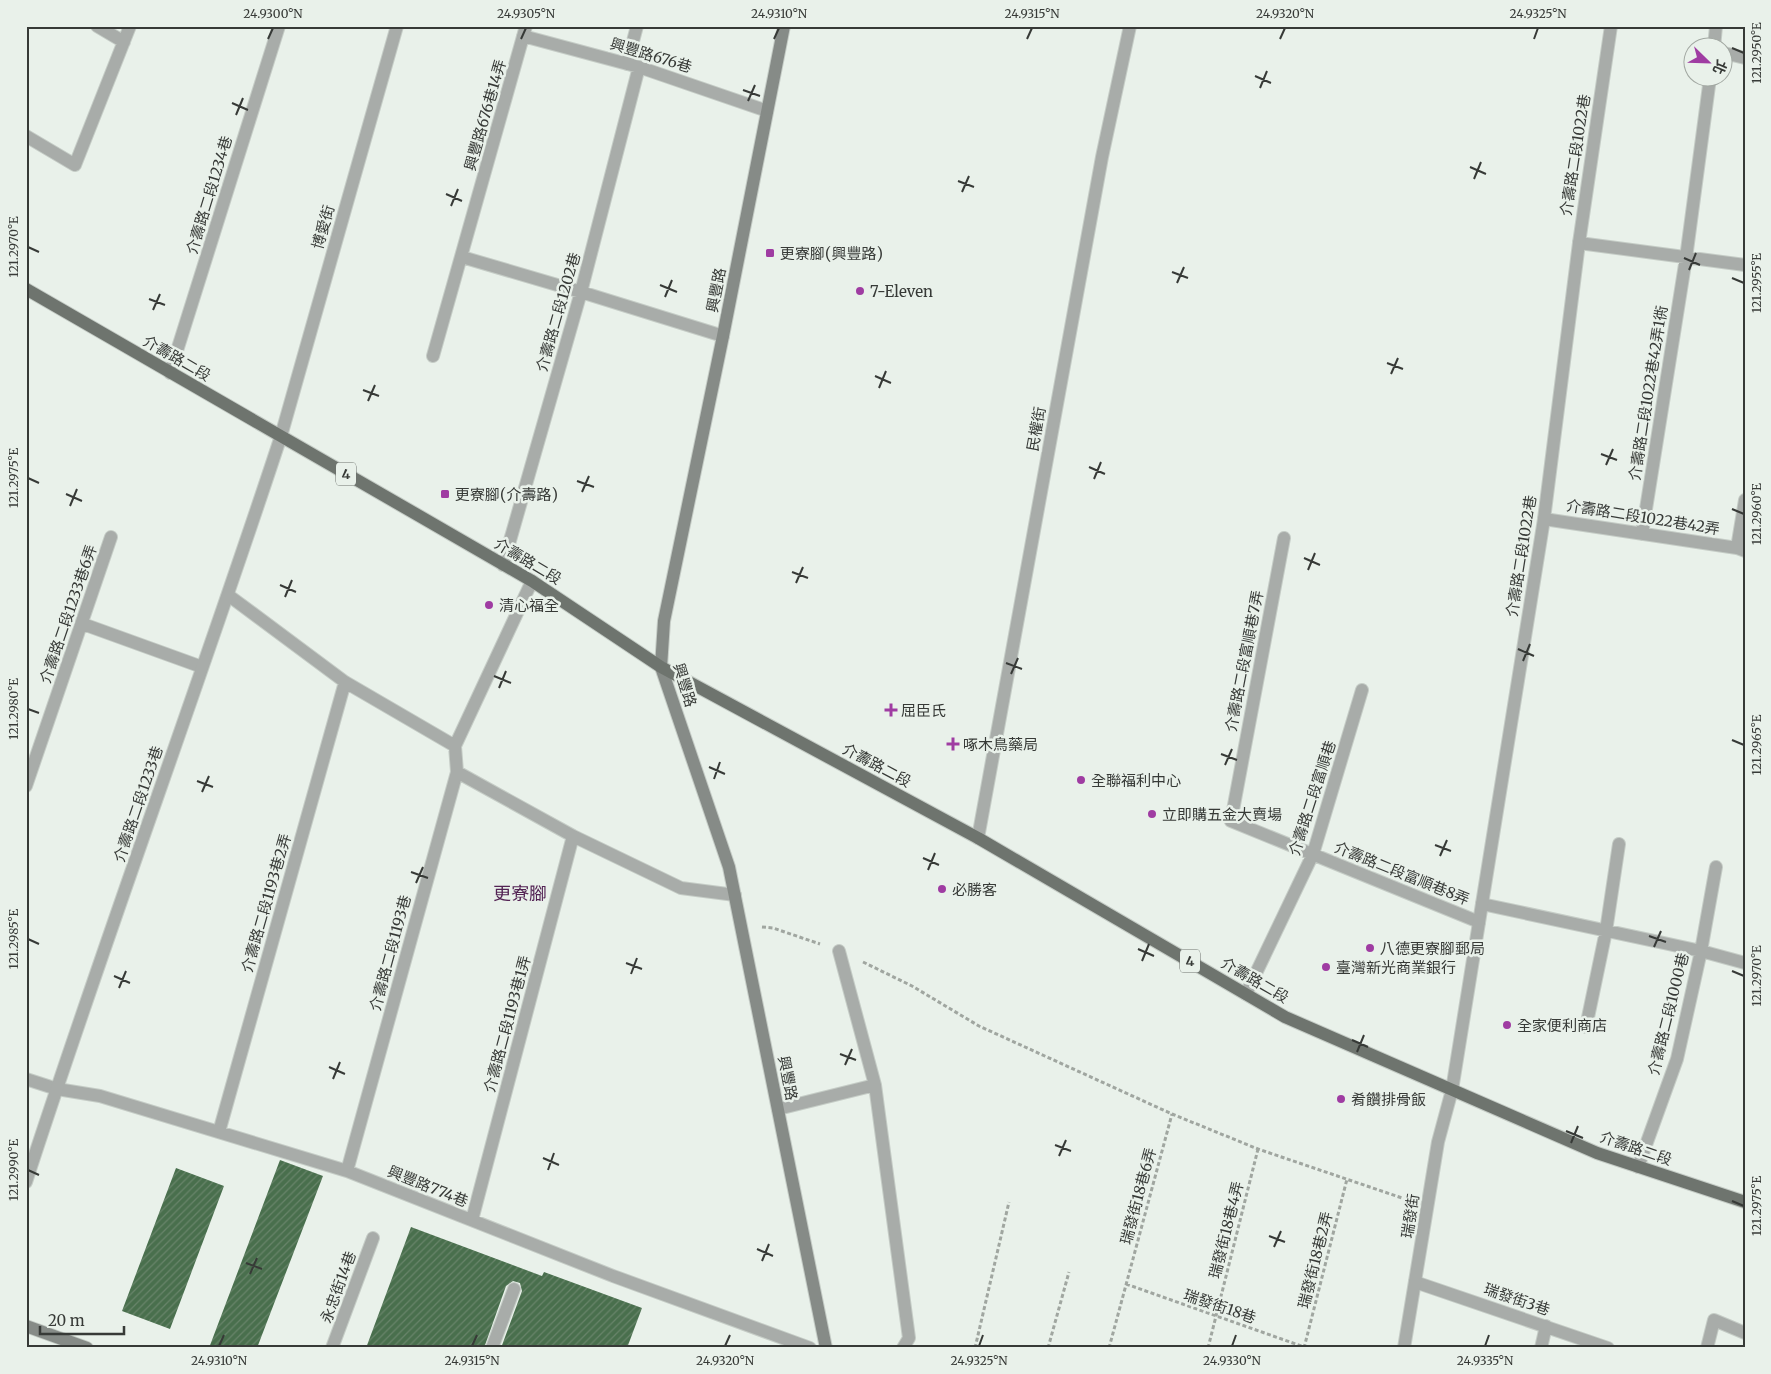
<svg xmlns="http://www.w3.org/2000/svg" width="1771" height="1374" viewBox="0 0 1771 1374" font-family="Merriweather,'Noto Sans TC',serif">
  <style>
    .building { fill: url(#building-hatch) }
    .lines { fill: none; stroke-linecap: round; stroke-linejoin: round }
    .lane-casing { stroke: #c5ccc6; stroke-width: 14 }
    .street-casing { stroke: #c5ccc6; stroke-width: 14 }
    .secondary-casing { stroke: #c5ccc6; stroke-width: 14 }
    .primary-casing { stroke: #c5ccc6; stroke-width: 14 }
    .path { stroke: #a0a6a0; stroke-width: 3; stroke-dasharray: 4 2.5; stroke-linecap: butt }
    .lane { stroke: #a8aca9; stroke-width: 12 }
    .street { stroke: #a8aca9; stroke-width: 12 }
    .secondary { stroke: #868b87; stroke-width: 12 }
    .primary { stroke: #6e746e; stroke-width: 12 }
    .ticks { fill: none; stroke: #373a37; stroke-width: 2 }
    .poi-dot { fill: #9f3ca2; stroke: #e9f1ea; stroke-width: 2 }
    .labels { text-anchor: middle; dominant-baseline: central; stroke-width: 5; stroke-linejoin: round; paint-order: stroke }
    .shield { fill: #e9f1ea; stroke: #6c716d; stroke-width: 1 }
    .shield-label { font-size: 14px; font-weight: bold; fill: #373a37 }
    .street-label { font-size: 15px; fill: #373a37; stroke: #e9f1ea }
    .poi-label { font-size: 15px; fill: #373a37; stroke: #e9f1ea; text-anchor: start }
    .quarter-label { font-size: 18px; fill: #532354; stroke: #e9f1ea }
    .neatline { fill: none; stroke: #373a37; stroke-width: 2 }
    .ticks-label { font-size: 12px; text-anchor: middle; fill: #373a37 }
  </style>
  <defs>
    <pattern id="building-hatch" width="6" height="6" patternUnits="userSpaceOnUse" patternTransform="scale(1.25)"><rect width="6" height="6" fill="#496f4d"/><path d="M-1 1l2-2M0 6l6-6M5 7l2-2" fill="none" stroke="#68846a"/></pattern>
  </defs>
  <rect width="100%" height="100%" fill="#e9f1ea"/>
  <path class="building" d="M280,1160L323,1176L257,1348H209Z
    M176,1168L224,1186L170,1329L122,1311Z
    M411,1227L542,1276L544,1272L642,1308L627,1348H501L522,1291L520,1283L513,1281L506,1286L484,1348H366Z"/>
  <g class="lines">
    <defs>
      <path id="lane" d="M97,26L124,42
        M523,36L639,67L767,111
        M1714,48L1716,26
        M1724,53L1745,58
        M627,64L637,26
        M26,136L75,165L130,26
        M1579,243L1745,265
        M462,257L581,292L723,336
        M433,356L526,26
        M170,373L279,26
        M281,436L397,26
        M1544,519L1737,548L1745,551
        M1642,534L1686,258L1710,78
        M1284,538L1231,821L1479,922
        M1737,548L1745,500
        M503,565L581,292L639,67
        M228,595L345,682L455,746
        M83,624L202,667
        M457,772L573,836L681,888L735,895
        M26,786L111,537
        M1482,904L1701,951L1745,963
        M839,951L875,1085L909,1338L903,1348
        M1246,994L1313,854L1362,690
        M1586,1027L1606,931L1619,844
        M26,1079L57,1089L100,1096L347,1171L613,1276L810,1348
        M778,1109L875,1085
        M219,1132L345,682
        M1638,1167L1677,1059L1701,951L1716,867
        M347,1171L457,772L455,746L532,581
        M472,1220L573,836
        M1415,1282L1608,1348
        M332,1348L373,1238
        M492,1348L514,1289
        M1541,1348L1546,1326
        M1707,1348L1714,1320L1745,1333"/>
      <path id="street" d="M978,838L1102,157L1130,26
        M26,1182C107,932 199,686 281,436
        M1404,1348L1438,1142L1452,1090L1544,519L1579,243L1611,26"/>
      <path id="secondary" d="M784,26L723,336L664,621L661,667L729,867L826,1348
        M26,1326L87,1348"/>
      <path id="primary" d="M26,289L532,581L661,667L978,838L1285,1017L1597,1153L1745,1202"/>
    </defs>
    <use href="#lane" class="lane-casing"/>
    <use href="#street" class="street-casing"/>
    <use href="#secondary" class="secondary-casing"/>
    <use href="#primary" class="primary-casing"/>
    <path class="path" d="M762,927L773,928L820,944
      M863,962L912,986L979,1026L1172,1114L1258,1149L1408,1200
      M1126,1284L1307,1348
      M975,1348L1009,1202
      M1048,1348L1069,1272
      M1109,1348L1172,1114
      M1208,1348L1258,1149
      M1304,1348L1347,1179"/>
    <use href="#lane" class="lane"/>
    <use href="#street" class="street"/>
    <use href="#secondary" class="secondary"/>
    <use href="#primary" class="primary"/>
  </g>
  <path class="ticks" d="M268,39L273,28M521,39L526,28M774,39L779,28M1027,39L1032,28M1280,39L1285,28M1534,39L1538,28M1732,48L1744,53M1255,76L1271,83M1260,88L1267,71M743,90L760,96M748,101L755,85M232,103L248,110M236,115L243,98M1470,167L1486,174M1474,179L1481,162M958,181L974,187M962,192L969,176M446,194L462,201M451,206L458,189M28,247L39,252M1684,258L1700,265M1689,270L1696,253M1172,272L1188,278M1732,278L1744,283M1177,283L1184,267M660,285L677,292M665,297L672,280M149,299L165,305M153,310L160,294M1387,363L1403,369M1391,374L1398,358M875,376L891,383M879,388L886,371M363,390L379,396M368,401L375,385M1601,454L1617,460M1606,465L1613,449M1089,467L1105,474M28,478L39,483M1094,479L1101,462M577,481L594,487M582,492L589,476M66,494L82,501M70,506L77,489M1732,509L1744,514M1304,558L1320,565M1308,570L1315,553M792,572L808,578M796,583L803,567M280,585L296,592M285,597L292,580M1518,649L1534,656M1523,661L1530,644M1006,663L1022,669M1011,674L1018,658M494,676L511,683M499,688L506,671M28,709L39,713M1732,740L1744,745M1221,754L1237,760M1225,765L1232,749M709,767L725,774M714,779L720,762M197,781L213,787M202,792L209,776M1435,845L1451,851M1440,856L1447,840M923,858L939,865M928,870L935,853M411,872L428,878M416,883L423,867M1649,936L1666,942M28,939L39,944M1654,947L1661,931M1138,949L1154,956M1142,961L1149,944M626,963L642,969M1732,971L1744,976M631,974L637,958M114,976L130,983M119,988L126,971M1352,1040L1368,1047M1357,1052L1364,1035M840,1054L856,1060M845,1065L852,1049M329,1067L345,1074M333,1079L340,1062M1566,1131L1583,1138M1571,1143L1578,1126M1055,1145L1071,1151M1059,1156L1066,1140M543,1158L559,1165M28,1170L39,1175M548,1170L554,1153M1732,1201L1744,1206M1269,1236L1285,1242M1274,1247L1281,1231M757,1249L773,1256M762,1261L769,1244M246,1263L262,1269M250,1274L257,1258M219,1346L224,1335M472,1346L477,1335M725,1346L730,1335M979,1346L983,1335M1232,1346L1236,1335M1485,1346L1489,1335"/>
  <g class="poi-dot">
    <rect x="765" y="248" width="10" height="10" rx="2.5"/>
    <circle cx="860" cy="291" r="5"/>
    <rect x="440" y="489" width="10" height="10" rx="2.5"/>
    <circle cx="489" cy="605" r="5"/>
    <path d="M888.5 702.5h5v5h5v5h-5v5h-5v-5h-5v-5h5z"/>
    <path d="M950.5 736.5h5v5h5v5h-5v5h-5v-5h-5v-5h5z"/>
    <circle cx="1081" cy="780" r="5"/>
    <circle cx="1152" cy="814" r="5"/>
    <circle cx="942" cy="889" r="5"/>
    <circle cx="1370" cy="948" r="5"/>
    <circle cx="1326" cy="967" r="5"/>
    <circle cx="1507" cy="1025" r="5"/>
    <circle cx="1341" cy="1099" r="5"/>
  </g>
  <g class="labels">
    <g class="shield">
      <rect x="336" y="462.5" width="20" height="23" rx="4"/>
      <rect x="1180" y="949.5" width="20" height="23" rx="4"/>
    </g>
    <g class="shield-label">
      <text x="346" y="474">4</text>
      <text x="1190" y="961">4</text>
    </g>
    <g class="street-label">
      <text transform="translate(651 55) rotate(17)">興豐路676巷</text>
      <text transform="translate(485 115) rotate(-74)">興豐路676巷14弄</text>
      <text transform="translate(1575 155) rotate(-81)">介壽路二段1022巷</text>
      <text transform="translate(209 195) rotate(-73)">介壽路二段1234巷</text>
      <text transform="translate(323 227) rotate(-74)">博愛街</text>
      <text transform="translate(716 290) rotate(-79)">興豐路</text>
      <text transform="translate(558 312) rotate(-74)">介壽路二段1202巷</text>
      <text transform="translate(177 358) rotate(30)">介壽路二段</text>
      <text transform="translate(1648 393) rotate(-81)">介壽路二段1022巷42弄1衖</text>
      <text transform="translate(1036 429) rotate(-80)">民權街</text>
      <text transform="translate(1643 517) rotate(9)">介壽路二段1022巷42弄</text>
      <text transform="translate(1521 556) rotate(-81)">介壽路二段1022巷</text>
      <text transform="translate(528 561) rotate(31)">介壽路二段</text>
      <text transform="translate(68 614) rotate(-71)">介壽路二段1233巷6弄</text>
      <text transform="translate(1244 661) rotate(-79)">介壽路二段富順巷7弄</text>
      <text transform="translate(685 685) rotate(73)">興豐路</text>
      <text transform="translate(877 765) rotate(28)">介壽路二段</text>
      <text transform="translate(1312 798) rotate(-72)">介壽路二段富順巷</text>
      <text transform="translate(138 804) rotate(-71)">介壽路二段1233巷</text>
      <text transform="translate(1402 873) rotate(22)">介壽路二段富順巷8弄</text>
      <text transform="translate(266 903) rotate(-74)">介壽路二段1193巷2弄</text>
      <text transform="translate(390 953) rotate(-75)">介壽路二段1193巷</text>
      <text transform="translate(1255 980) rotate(30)">介壽路二段</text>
      <text transform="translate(1668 1014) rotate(-76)">介壽路二段1000巷</text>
      <text transform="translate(507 1024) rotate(-75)">介壽路二段1193巷1弄</text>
      <text transform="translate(788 1078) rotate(79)">興豐路</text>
      <text transform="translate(1636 1148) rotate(19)">介壽路二段</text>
      <text transform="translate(428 1186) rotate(22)">興豐路774巷</text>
      <text transform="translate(1138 1196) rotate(-75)">瑞發街18巷6弄</text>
      <text transform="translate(1410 1216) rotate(-81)">瑞發街</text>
      <text transform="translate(1226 1230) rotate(-76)">瑞發街18巷4弄</text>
      <text transform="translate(1315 1260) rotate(-76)">瑞發街18巷2弄</text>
      <text transform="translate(338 1287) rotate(-70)">永忠街14巷</text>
      <text transform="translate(1517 1299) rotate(19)">瑞發街3巷</text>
      <text transform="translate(1220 1306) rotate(19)">瑞發街18巷</text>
    </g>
    <g class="poi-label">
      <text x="780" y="253">更寮腳(興豐路)</text>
      <text x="870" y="291">7-Eleven</text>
      <text x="455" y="494">更寮腳(介壽路)</text>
      <text x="499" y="605">清心福全</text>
      <text x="901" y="710">屈臣氏</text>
      <text x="963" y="744">啄木鳥藥局</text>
      <text x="1091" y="780">全聯福利中心</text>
      <text x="1162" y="814">立即購五金大賣場</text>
      <text x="952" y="889">必勝客</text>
      <text x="1380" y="948">八德更寮腳郵局</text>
      <text x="1336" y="967">臺灣新光商業銀行</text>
      <text x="1517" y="1025">全家便利商店</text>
      <text x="1351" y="1099">肴饡排骨飯</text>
    </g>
    <g class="quarter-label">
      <text x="520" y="893">更寮腳</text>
    </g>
  </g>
  <rect width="1771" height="1374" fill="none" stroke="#e9f1ea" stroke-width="55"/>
  <g transform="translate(1708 62) rotate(113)"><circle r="24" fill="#e9f1ea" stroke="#a2a8a2"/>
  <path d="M0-4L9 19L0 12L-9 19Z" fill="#9f3ca2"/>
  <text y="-8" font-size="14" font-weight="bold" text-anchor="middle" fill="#373a37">北</text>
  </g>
  <path d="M40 1326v8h84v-8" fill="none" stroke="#373a37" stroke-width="2.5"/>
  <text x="48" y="1326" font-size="15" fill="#373a37" stroke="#e9f1ea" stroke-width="4" paint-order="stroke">20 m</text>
  <rect x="28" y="28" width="1716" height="1318" class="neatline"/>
  <g class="ticks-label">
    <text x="273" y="18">24.9300°N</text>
    <text x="526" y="18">24.9305°N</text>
    <text x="779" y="18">24.9310°N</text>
    <text x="1032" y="18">24.9315°N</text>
    <text x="1285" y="18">24.9320°N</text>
    <text x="1538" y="18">24.9325°N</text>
    <text transform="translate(1757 53) rotate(-90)" y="4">121.2950°E</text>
    <text transform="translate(14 247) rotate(-90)" y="4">121.2970°E</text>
    <text transform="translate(1757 283) rotate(-90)" y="4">121.2955°E</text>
    <text transform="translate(14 478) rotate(-90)" y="4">121.2975°E</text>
    <text transform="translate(1757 514) rotate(-90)" y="4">121.2960°E</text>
    <text transform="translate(14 709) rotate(-90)" y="4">121.2980°E</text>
    <text transform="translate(1757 745) rotate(-90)" y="4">121.2965°E</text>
    <text transform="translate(14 939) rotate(-90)" y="4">121.2985°E</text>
    <text transform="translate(1757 976) rotate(-90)" y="4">121.2970°E</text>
    <text transform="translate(14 1170) rotate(-90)" y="4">121.2990°E</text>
    <text transform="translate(1757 1206) rotate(-90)" y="4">121.2975°E</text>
    <text x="219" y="1365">24.9310°N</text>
    <text x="472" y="1365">24.9315°N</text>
    <text x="725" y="1365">24.9320°N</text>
    <text x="979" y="1365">24.9325°N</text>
    <text x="1232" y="1365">24.9330°N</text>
    <text x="1485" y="1365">24.9335°N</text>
  </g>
</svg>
